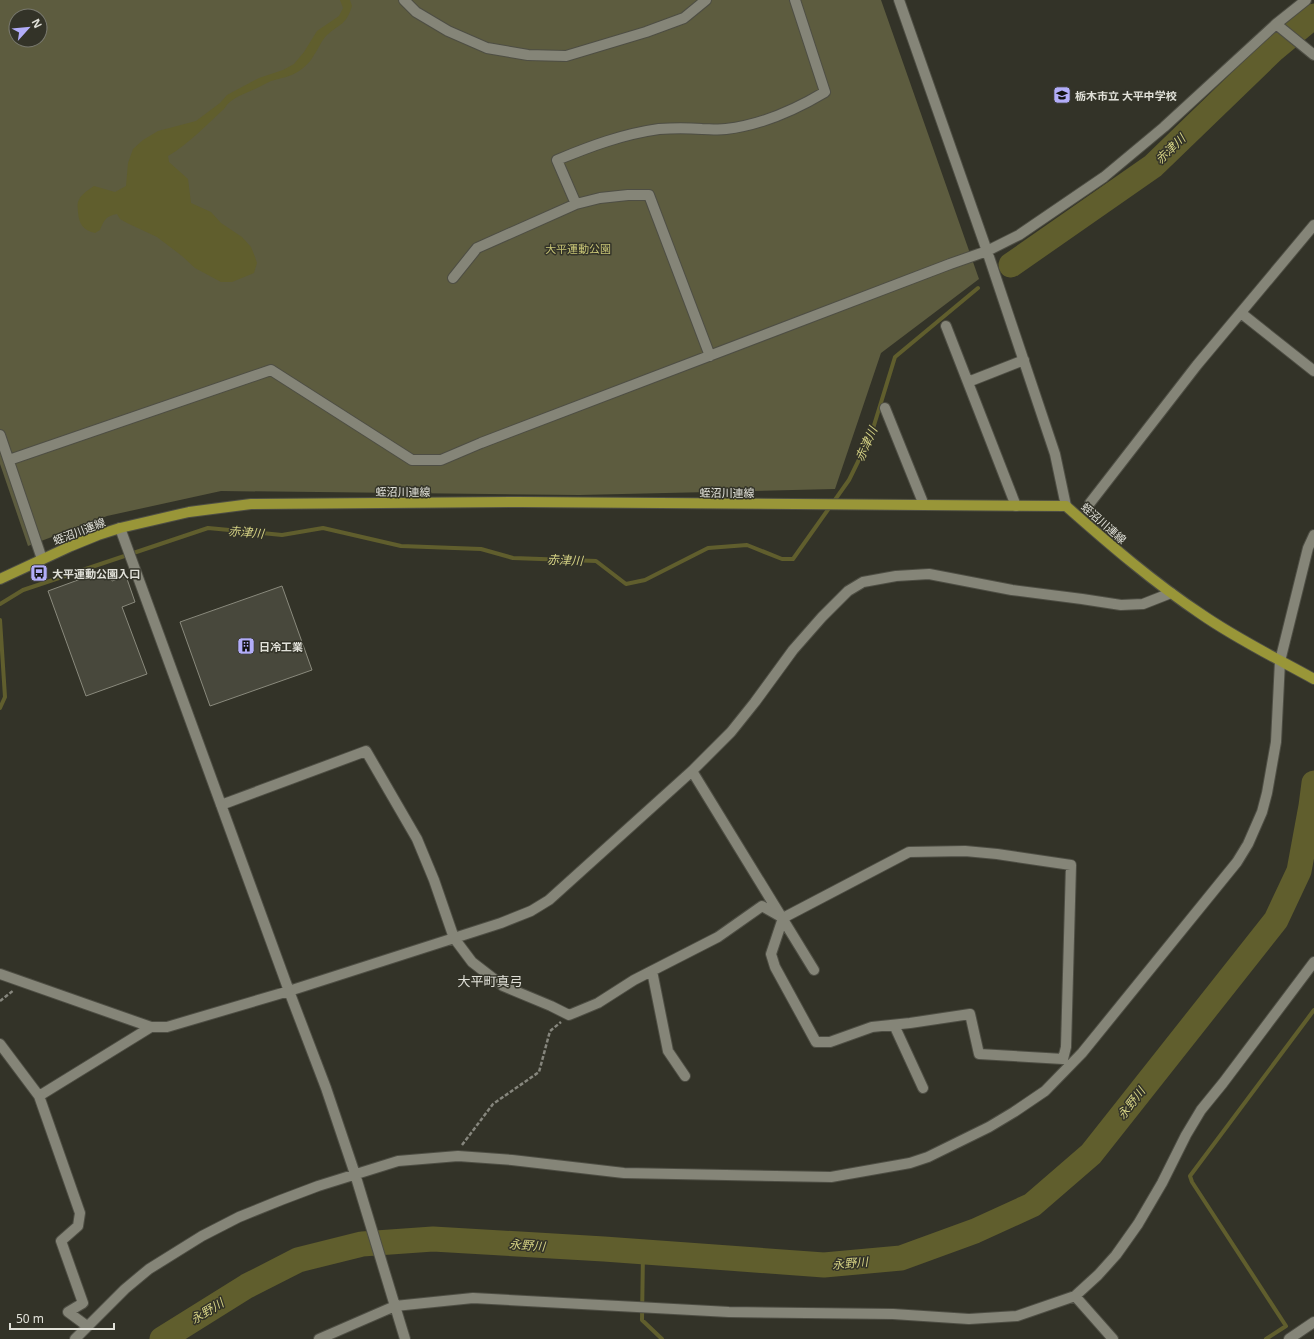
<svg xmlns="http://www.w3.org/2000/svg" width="1314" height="1339" viewBox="0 0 1314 1339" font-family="'Noto Sans','Noto Sans JP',sans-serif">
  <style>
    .green { fill: #5d5c3f; fill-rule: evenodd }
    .water { fill: #605e2d }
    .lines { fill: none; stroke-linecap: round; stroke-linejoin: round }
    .stream { stroke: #605e2d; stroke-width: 4 }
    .river { stroke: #605e2d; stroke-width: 25 }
    .building { fill: #48483c; stroke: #8a8a7d }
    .minor-casing { stroke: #4e4e44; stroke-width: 12 }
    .major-casing { stroke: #4e4e44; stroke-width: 12 }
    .path { stroke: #86867d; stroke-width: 2.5; stroke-dasharray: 4 2; stroke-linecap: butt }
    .minor { stroke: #858578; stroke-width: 10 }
    .major { stroke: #999638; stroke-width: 10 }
    .labels { text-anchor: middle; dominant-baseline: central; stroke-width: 3; stroke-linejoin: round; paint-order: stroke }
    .poi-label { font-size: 11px; font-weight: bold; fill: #e1e1d9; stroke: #333328; text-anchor: start }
    .park-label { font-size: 11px; fill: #c6c375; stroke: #333328 }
    .street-label { font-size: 11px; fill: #e1e1d9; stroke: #333328 }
    .water-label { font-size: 12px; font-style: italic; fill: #d4d183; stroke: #333328 }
    .quarter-label { font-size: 13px; fill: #e1e1d9; stroke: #333328 }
  </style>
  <rect width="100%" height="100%" fill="#333328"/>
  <path class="green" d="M0,0H881L979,279L881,353L835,489L579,495L221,491L107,516L28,546L0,464ZM16,16H40V40H16Z"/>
  <path class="water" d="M340,0H350L352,6C346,25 341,23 327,35C321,41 319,48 314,55C311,61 305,67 299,71C290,77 281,78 271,81C266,83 262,86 257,88C245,94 231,97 224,109C206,125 189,144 168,156L169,162L188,179L191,203L211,212L221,223L242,237L251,247L255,257L257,263L254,273L232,282H221L195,268L182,256L157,237L127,223L120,219L117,214C106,216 104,220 100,230L95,233C83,230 79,224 78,212C78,209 77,205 78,202C80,195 88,190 94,186L115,192L126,186L128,163L133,149L143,140L158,131L196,121L220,103L227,95L259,78L283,70L294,64L304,52L317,31L339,16L343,8Z"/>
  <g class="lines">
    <path class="stream" d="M0,604L23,590L208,528L282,535L323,528L401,546L481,549L513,558L596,561L626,584L645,580L708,548L747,545L782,559H793L849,480L871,435L895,357L978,288
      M0,620L5,697L0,708
      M643,1252L642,1320L662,1339
      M1266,1339L1286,1326L1192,1182L1190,1176L1314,1010"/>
    <path class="river" d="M1011,265L1153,166L1272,51L1314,16
      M162,1339L247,1286L298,1260L362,1244L433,1239L604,1249L824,1265L901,1258L975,1231L1032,1205L1091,1154L1276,920L1299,871L1311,806L1314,783"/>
  </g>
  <path class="building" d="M108,569L112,581L126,576L135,602L122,607L147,674L86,696L48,591Z
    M282,586L312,670L210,706L180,622Z"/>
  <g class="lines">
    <defs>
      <path id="minor" d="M404,0L416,12L448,31L487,48L528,55L566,56L646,32L684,18L706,0
        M899,0L987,251L1055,454L1066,506
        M1276,24L1314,55
        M576,204L557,160C591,146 623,134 659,129C673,128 688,128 702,129C709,129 718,130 726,129C761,125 795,110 825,92L795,0
        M453,278L477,248L576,204L600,198L628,195H649L710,356
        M1241,313L1314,371
        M946,326L1016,506
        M968,382L1024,360
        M885,408L924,505
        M0,435L42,559
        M9,460L271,370L412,460H441L481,443L950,264L987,251L1019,235L1104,177L1164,127L1276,24L1306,0
        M1090,503L1197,365L1314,225
        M120,528L289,991L326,1088L355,1174L405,1339
        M692,771L814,970
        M221,805L366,751L417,839L434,880L454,938L472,962L503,986L551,1006L569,1015L598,1003L634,980L718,937L762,906L783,918
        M965,851L997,854L1071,865L1066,1047L1063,1059L979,1054L970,1014L910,1023L872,1027L830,1042H816L775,967L771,954L783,918L909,852Z
        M652,971L668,1051L685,1076
        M0,974L151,1027H167L289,991L501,923L531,911L549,900L692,771L731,732L755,702L793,650L822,617L848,591L863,582L896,576L929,574L1012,590L1082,599L1121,605L1143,604L1171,593
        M894,1025L923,1088
        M0,1044L39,1096L80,1213L78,1226L61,1241L83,1303L68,1312L87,1326
        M39,1096L151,1027
        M1075,1296L1113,1339
        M75,1339L125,1289L149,1269L202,1236L239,1217L281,1200L318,1186L398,1161L458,1156L512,1160L624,1173L831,1177L910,1163L928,1157L989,1127L1014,1112L1045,1091L1082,1053L1237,862L1248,844L1262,812L1267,793L1276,742L1280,661L1308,548L1314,535
        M319,1339L395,1306L473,1298L729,1312L893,1314L969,1319L1017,1316L1075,1296L1098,1275L1116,1255L1138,1224L1162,1183L1186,1135L1201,1110L1223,1083L1314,962
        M1289,1339L1314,1322"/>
      <path id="major" d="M0,579L71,546L98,535L120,528L189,512L251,504L521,502L1066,506C1109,544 1153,582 1201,614C1237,639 1276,658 1314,679"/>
    </defs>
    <use href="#minor" class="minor-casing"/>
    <use href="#major" class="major-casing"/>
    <path class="path" d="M0,1001L14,990
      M462,1145L493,1104L539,1072L550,1031L561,1022"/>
    <use href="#minor" class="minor"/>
    <use href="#major" class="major"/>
  </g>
  <defs>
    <symbol id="school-square" viewBox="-11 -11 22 22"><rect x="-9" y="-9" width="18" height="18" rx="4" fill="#b2adf9" stroke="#333328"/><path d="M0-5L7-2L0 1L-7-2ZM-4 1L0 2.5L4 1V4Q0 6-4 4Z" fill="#111"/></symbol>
    <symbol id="bus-square" viewBox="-11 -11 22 22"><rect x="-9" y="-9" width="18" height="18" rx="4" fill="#b2adf9" stroke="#333328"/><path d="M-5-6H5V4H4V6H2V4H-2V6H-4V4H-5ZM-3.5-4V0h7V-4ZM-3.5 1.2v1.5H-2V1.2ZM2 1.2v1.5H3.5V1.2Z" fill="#111"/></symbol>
    <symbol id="building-square" viewBox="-11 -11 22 22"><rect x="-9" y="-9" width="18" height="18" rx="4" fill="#b2adf9" stroke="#333328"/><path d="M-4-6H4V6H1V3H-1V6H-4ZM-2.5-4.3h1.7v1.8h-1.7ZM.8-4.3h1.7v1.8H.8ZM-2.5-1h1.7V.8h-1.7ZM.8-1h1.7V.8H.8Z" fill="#111"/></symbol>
  </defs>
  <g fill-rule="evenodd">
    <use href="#school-square" x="1052" y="85" width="20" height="20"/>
    <use href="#bus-square" x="29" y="563" width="20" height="20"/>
    <use href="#building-square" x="236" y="636" width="20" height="20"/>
  </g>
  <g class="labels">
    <g class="poi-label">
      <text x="1075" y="95">栃木市立 大平中学校</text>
      <text x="52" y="573">大平運動公園入口</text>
      <text x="259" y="646">日冷工業</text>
    </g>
    <g class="park-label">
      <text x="578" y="248">大平運動公園</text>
    </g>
    <g class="street-label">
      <text x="403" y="491">蛭沼川連線</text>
      <text x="727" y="492">蛭沼川連線</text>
      <text transform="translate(1104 523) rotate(41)">蛭沼川連線</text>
      <text transform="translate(79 531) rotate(-21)">蛭沼川連線</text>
    </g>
    <g class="water-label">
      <text transform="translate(1170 149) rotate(-44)">赤津川</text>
      <text transform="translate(866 444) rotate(-66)">赤津川</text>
      <text transform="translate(246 532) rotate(5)">赤津川</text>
      <text transform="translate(565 560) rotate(2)">赤津川</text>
      <text transform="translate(1131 1103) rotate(-52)">永野川</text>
      <text transform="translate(527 1245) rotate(4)">永野川</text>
      <text transform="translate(850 1263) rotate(-5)">永野川</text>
      <text transform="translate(207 1311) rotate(-32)">永野川</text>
    </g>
    <g class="quarter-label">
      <text x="490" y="981">大平町真弓</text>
    </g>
  </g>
  <g transform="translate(28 28) rotate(63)"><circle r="19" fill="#333328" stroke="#79796f"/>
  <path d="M0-3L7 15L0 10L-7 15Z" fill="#b2adf9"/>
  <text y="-6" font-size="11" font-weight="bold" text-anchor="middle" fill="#e1e1d9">N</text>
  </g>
  <path d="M10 1323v6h104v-6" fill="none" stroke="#e1e1d9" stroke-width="2"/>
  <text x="16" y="1323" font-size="12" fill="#e1e1d9" stroke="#333328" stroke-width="3" paint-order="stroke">50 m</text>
</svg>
